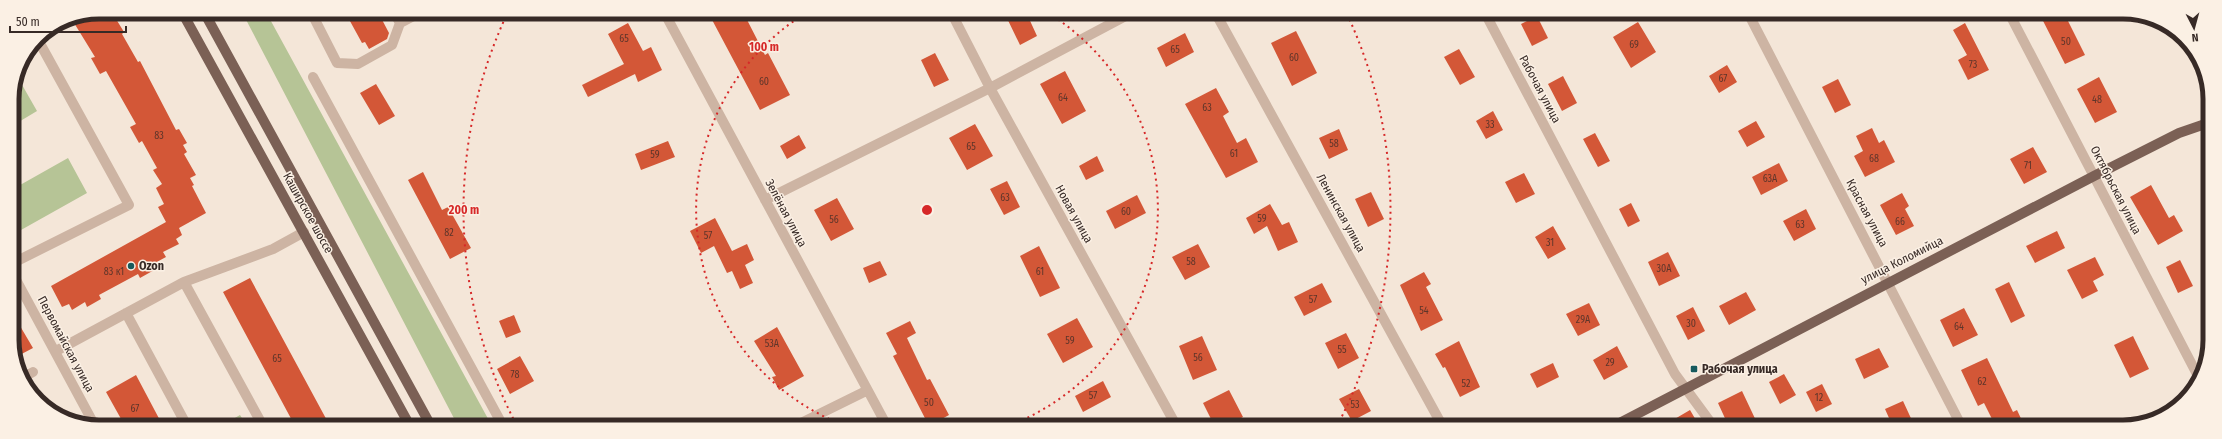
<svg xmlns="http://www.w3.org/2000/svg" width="2222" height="439" viewBox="0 0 2222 439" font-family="'Fira Sans Condensed',sans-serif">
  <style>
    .green { fill: #b6c496 }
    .building { fill: #d35737 }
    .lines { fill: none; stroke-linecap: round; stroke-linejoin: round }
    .minor { stroke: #cdb4a3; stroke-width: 10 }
    .major { stroke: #7b6055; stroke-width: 10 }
    .ring { fill: none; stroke: #d62828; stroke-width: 2; stroke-dasharray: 2 4 }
    .poi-dot { fill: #175a5d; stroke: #fbf0e4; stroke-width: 1.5 }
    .labels { text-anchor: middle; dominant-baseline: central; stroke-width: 3; stroke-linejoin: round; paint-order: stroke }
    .number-label { font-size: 10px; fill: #5e352a }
    .street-label { font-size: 12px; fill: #372a26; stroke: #fbf0e4 }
    .poi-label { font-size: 12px; font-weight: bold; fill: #372a26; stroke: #fbf0e4; text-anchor: start }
    .rim { fill: none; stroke: #372a26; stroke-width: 5 }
    .centre { fill: #d62828; stroke: #fbf0e4; stroke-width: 2 }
    .ring-label { font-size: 12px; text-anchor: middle; font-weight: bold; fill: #d62828; stroke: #fbf0e4; stroke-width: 3; stroke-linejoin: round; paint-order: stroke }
  </style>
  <rect width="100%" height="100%" fill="#f4e6d8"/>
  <path class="green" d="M242,12H266L492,426H458Z
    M17,76L37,111L12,126V99Z
    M68,158L87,193L21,230L13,215V189Z
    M240,415L247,426H221Z"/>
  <path class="building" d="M99,12H110L114,20L116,19L124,32L122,34L138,62L140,61L176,130L179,129L187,143L183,145L187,152L184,154L196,175L190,178L194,185L192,186L206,213L179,228L182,235L176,239L179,244L163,252L166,257L153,264L156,269L140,278L138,274L99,295L101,299L87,307L85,302L72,310L69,304L62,307L51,286L166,222L158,207L164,204L156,188L162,184L153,170L157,168L142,141L139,143L130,127L136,124L106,71L100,74L91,58L95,57L71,18Z
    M345,12H378L389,33L387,39L369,49L365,42L362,43Z
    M718,12H743L765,55L768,53L790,95L760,110L710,16Z
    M1004,12H1026L1037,36L1020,45Z
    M2039,13H2064L2085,55L2065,64Z
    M1537,16L1548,38L1532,46L1521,24Z
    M1638,22L1656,52L1631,68L1613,37Z
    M628,23L643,51L651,47L662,70L638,82L635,74L588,97L582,85L624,64L608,34Z
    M1965,23L1989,70L1968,80L1958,60L1967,55L1953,30Z
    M1296,31L1317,73L1292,86L1271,43Z
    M1185,33L1194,52L1166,67L1157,48Z
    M1459,49L1475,77L1460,85L1444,57Z
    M935,53L949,80L934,87L921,60Z
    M1727,65L1737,82L1719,93L1709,76Z
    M1065,71L1086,111L1062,124L1040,84Z
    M1563,76L1577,103L1562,111L1548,84Z
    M2099,77L2117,112L2095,123L2077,89Z
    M1838,79L1851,105L1835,113L1822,87Z
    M376,84L395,116L379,125L360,93Z
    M1216,88L1229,112L1223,116L1237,143L1246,138L1258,162L1226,178L1185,104Z
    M1493,111L1503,130L1486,139L1476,121Z
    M1756,121L1765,137L1747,147L1738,131Z
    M975,124L993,156L967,170L949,138Z
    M1872,128L1879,143L1884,140L1895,162L1865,177L1854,156L1863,151L1856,136Z
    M1339,129L1348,150L1329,159L1319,138Z
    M1595,133L1610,161L1598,167L1583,139Z
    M799,135L806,148L787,159L780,146Z
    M668,141L675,157L641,170L635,154Z
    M2033,147L2047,172L2024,184L2010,159Z
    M1097,156L1104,171L1086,180L1079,166Z
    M1779,163L1788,181L1761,195L1752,177Z
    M423,172L442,210L448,207L471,248L450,259L408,180Z
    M1524,173L1535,194L1516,203L1505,182Z
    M1007,181L1020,207L1004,215L990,189Z
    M2151,185L2169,218L2174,215L2183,231L2158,245L2130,197Z
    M1371,192L1384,219L1368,227L1355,199Z
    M1902,193L1909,206L1905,209L1914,226L1896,235L1880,205Z
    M1137,195L1146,213L1115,229L1106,211Z
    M837,198L854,229L831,241L814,210Z
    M1631,203L1640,221L1628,227L1619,209Z
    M1270,204L1282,225L1289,222L1298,242L1278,251L1267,226L1254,234L1246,218Z
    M1806,209L1816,229L1794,241L1783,221Z
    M715,218L732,251L747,244L754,260L745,265L753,283L740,289L732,271L727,273L714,246L701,253L690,231Z
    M1553,226L1566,249L1548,259L1535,237Z
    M2057,231L2065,248L2035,263L2026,246Z
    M1198,244L1210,267L1185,280L1172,257Z
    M1039,246L1060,288L1040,297L1020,256Z
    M1668,252L1680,276L1659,286L1648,262Z
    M2095,257L2104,275L2093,281L2098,291L2082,299L2067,270Z
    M2180,260L2193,286L2178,293L2166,267Z
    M880,261L887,275L869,283L863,268Z
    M1424,272L1431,284L1426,287L1443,320L1421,331L1400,285Z
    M250,278L330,426H295L223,292Z
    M2009,282L2025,316L2011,323L1995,289Z
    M1322,283L1332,302L1304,316L1294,297Z
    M1746,292L1756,310L1729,325L1719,306Z
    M1589,303L1600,325L1578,336L1566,314Z
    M1693,307L1705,331L1688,340L1676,316Z
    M1964,308L1978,335L1953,347L1940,320Z
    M13,314L33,348L14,358V357Z
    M514,315L521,332L506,338L499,321Z
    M1077,318L1093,347L1063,363L1047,334Z
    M910,321L916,333L907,338L927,380L930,379L949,415L929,426L893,356L897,354L886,333Z
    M777,327L804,376L779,390L772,377L776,376L754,341Z
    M1346,333L1359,358L1338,369L1325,343Z
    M1202,336L1217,370L1193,380L1179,346Z
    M2133,336L2149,369L2130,378L2114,345Z
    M1459,341L1480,387L1460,397L1445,367L1443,368L1435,354Z
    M1617,346L1628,367L1604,380L1593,360Z
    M1879,348L1889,367L1864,379L1855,359Z
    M520,356L534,381L510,394L497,369Z
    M1987,358L2013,412L2017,410L2025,427H1996L1984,403L1978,406L1961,370Z
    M1553,363L1559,377L1537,388L1530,374Z
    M1784,374L1796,395L1780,404L1769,382Z
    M136,375L163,426H125L106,392Z
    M1103,381L1111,397L1083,412L1075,396Z
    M1822,384L1832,404L1816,412L1806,392Z
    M1359,389L1371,411L1352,421L1339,399Z
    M1229,390L1243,417L1225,427H1215L1203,403Z
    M1742,391L1759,427H1729L1718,403Z
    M1903,401L1915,427H1893L1885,409Z
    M1690,410L1700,427H1661Z"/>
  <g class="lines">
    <path class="minor" d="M311,12L337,63L358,64L392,45L400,23
      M394,12L400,23L421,12
      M664,12L887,426
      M951,12L990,88L1177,427
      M1215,12L1443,427
      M1485,13L1675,374L1714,427
      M1748,13L1962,427
      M2009,13L2200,380
      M313,77L503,426
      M765,200L990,88L1133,12
      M13,263L129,205L37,38
      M13,274L95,426
      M184,282L263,426
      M126,313L187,426
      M56,351L184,282L273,249L304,232
      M24,377L33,372
      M795,426L866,391"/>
    <path class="major" d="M182,12L410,426
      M204,12L431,426
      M1612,427L2094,176L2179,133L2208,123"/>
  </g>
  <g class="ring">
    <path d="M846 426A231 231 0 0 1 806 13M1048 13A231 231 0 0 1 1008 426"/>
    <path d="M516 424A463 463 0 0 1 507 14M1347 14A463 463 0 0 1 1338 424"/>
  </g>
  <g class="poi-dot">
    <circle cx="131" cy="266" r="4"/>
    <rect x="1690" y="365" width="8" height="8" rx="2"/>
  </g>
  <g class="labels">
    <g class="number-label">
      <text x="624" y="39">65</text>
      <text x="2066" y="42">50</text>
      <text x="1634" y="45">69</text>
      <text x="1175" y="50">65</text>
      <text x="1294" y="58">60</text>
      <text x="1973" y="65">73</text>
      <text x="1723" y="79">67</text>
      <text x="764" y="82">60</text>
      <text x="1063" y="98">64</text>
      <text x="2097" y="100">48</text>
      <text x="1207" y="108">63</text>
      <text x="1490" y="125">33</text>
      <text x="159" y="136">83</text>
      <text x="1334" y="144">58</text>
      <text x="971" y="147">65</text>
      <text x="1234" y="154">61</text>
      <text x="655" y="155">59</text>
      <text x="1874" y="159">68</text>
      <text x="2028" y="166">71</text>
      <text x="1770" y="179">63А</text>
      <text x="1005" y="198">63</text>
      <text x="1126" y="212">60</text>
      <text x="1262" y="219">59</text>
      <text x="834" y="220">56</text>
      <text x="1900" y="222">66</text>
      <text x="1800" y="225">63</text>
      <text x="449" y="233">82</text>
      <text x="708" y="236">57</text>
      <text x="1550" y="243">31</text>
      <text x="1191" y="262">58</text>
      <text x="1664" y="269">30А</text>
      <text x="114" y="272">83 к1</text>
      <text x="1040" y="272">61</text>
      <text x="1313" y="300">57</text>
      <text x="1424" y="311">54</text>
      <text x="1583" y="320">29А</text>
      <text x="1691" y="324">30</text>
      <text x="1959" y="327">64</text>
      <text x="1070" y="341">59</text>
      <text x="772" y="344">53А</text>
      <text x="1342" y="350">55</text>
      <text x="1198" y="358">56</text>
      <text x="277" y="359">65</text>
      <text x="1610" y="363">29</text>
      <text x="515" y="375">78</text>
      <text x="1982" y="382">62</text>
      <text x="1466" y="384">52</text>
      <text x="1093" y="396">57</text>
      <text x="1819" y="398">12</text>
      <text x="929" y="403">50</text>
      <text x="1355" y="405">53</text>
      <text x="135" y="409">67</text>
    </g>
    <g class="street-label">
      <text transform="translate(1540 89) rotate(62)">Рабочая улица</text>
      <text transform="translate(2116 190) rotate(63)">Октябрьская улица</text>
      <text transform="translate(308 213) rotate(61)">Каширское шоссе</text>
      <text transform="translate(786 213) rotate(62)">Зелёная улица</text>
      <text transform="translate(1341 213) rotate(61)">Ленинская улица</text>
      <text transform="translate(1867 213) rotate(62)">Красная улица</text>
      <text transform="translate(1074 214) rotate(61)">Новая улица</text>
      <text transform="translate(1902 260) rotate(-27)">улица Коломийца</text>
      <text transform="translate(66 344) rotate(62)">Первомайская улица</text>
    </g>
    <g class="poi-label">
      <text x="139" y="266">Ozon</text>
      <text x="1702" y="369">Рабочая улица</text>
    </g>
  </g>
  <path d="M0 0H2222V439H0ZM99 19H2123A80 80 0 0 1 2203 99V340A80 80 0 0 1 2123 420H99A80 80 0 0 1 19 340V99A80 80 0 0 1 99 19Z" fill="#fbf0e4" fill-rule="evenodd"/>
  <path class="rim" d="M99 19H2123A80 80 0 0 1 2203 99V340A80 80 0 0 1 2123 420H99A80 80 0 0 1 19 340V99A80 80 0 0 1 99 19Z"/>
  <circle cx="927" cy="210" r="6" class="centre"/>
  <g class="ring-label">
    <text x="764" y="51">100 m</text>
    <text x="464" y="214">200 m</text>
  </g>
  <g transform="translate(2194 28) rotate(174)" stroke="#fbf0e4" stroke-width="3" paint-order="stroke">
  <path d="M0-3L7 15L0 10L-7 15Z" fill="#372a26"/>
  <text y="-6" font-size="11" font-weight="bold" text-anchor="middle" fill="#372a26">N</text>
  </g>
  <path d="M10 26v6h116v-6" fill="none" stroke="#372a26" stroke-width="2"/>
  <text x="16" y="26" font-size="12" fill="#372a26" stroke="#fbf0e4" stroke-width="3" paint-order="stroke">50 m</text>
</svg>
